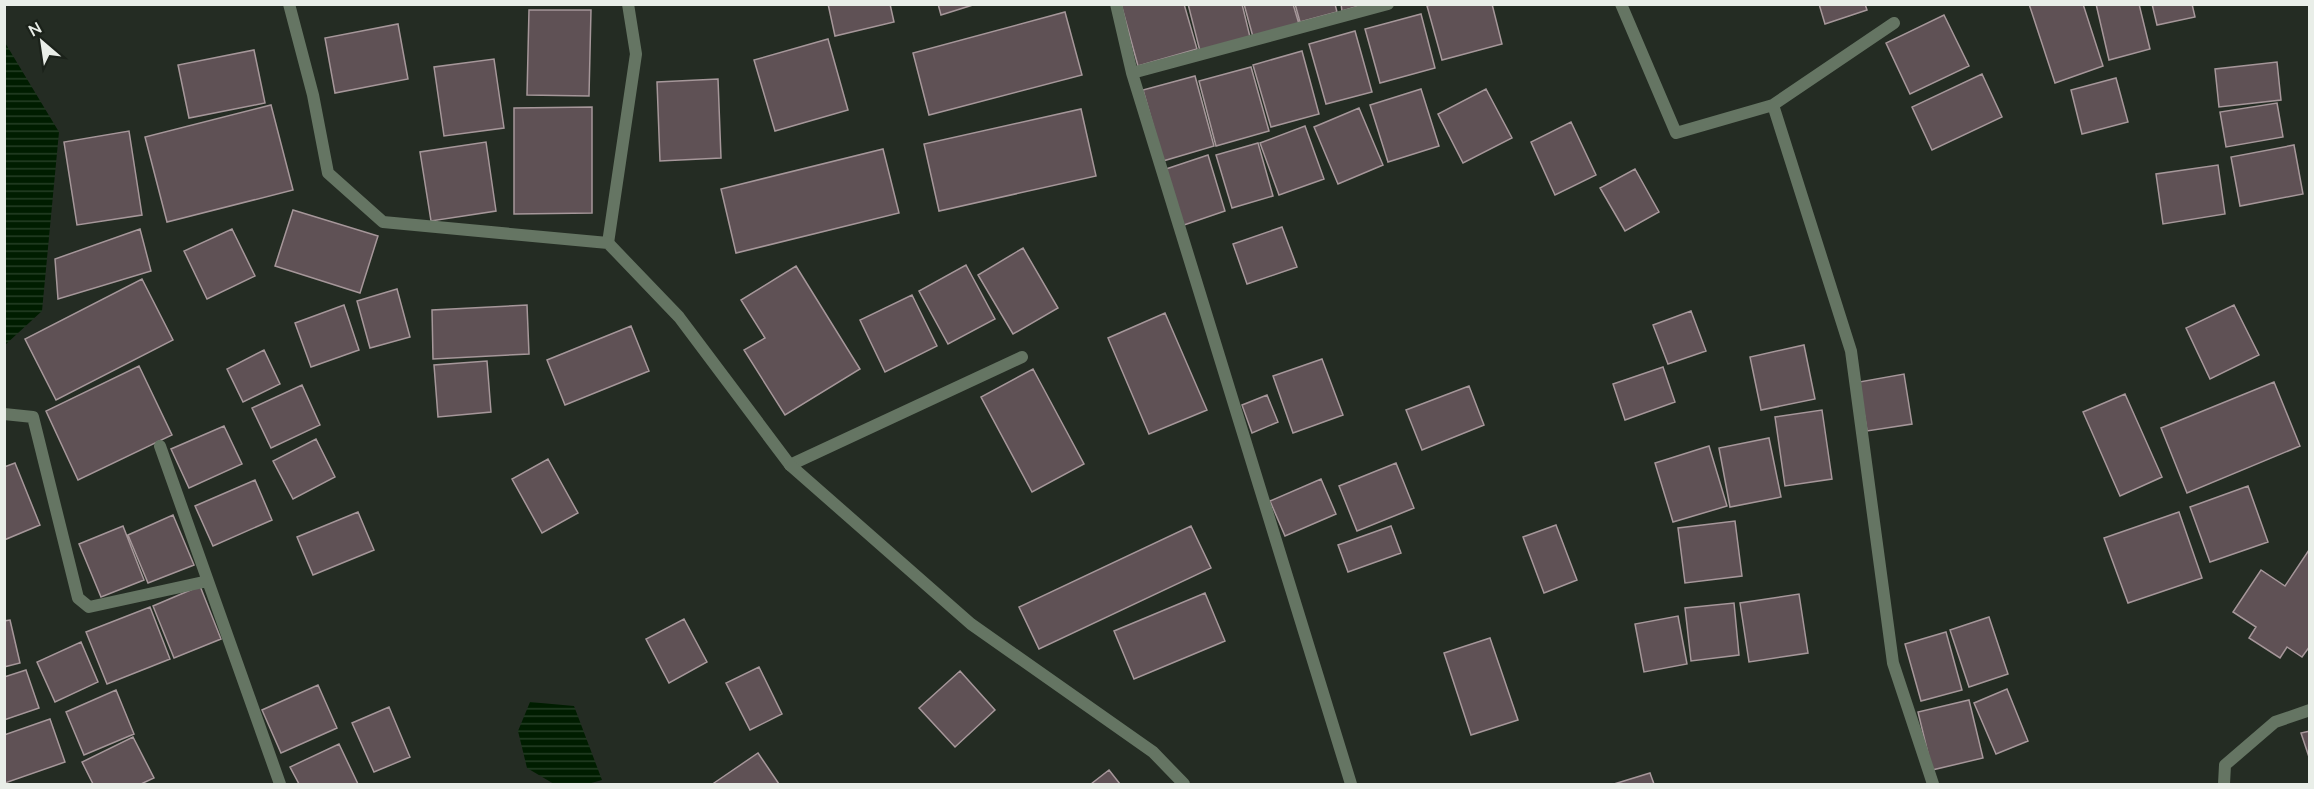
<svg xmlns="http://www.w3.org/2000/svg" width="2314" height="789" viewBox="0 0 2314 789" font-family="'Nunito Sans',sans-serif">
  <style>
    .water { fill: url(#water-rules) }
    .building { fill: #5f5155; stroke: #a6979a; stroke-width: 1.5 }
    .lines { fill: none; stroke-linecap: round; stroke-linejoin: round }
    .minor { stroke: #657563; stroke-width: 12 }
    .tertiary { stroke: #657563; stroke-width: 12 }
  </style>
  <defs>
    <pattern id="water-rules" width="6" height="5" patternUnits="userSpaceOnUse" patternTransform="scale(1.5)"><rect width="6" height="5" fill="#001d00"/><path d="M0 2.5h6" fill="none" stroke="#253e25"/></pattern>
  </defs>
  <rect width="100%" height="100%" fill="#242c23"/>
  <path class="water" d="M4,41L59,132L42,311L5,345Z
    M530,702L574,706L602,780L588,784H554L527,768L518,731Z"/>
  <path class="building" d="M828,4H890L894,22L835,36Z
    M938,4H976L941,15Z
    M1121,4H1184L1197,49L1138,66Z
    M1188,4H1242L1250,37L1200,51Z
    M1244,4H1293L1299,24L1253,37Z
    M1295,4H1335L1337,12L1300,22Z
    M1341,4H1366L1342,11Z
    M1434,4H1492L1502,44L1442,60L1427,6Z
    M1819,4H1865L1867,10L1825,24Z
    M2029,4H2083L2103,66L2055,83Z
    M2096,4H2139L2150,49L2109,60Z
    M2152,4H2192L2195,17L2157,25Z
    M529,10H591L589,96L527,95Z
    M1065,12L1082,75L929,115L913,53Z
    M1421,14L1435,68L1380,83L1365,29Z
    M1944,15L1969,66L1910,94L1886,43Z
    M398,24L408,79L335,93L325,38Z
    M1355,31L1372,92L1326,104L1309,44Z
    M828,39L848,110L775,131L754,60Z
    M254,50L265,103L189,118L178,65Z
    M1302,51L1319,114L1271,127L1253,65Z
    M494,59L504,128L444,136L434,67Z
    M2277,62L2281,100L2219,107L2215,69Z
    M1251,67L1269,131L1216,146L1199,81Z
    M1982,74L2002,117L1932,150L1912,107Z
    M1195,76L1214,146L1163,161L1143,90Z
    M2116,78L2128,122L2082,134L2071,90Z
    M718,79L721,158L660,161L657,82Z
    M1421,89L1439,146L1388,162L1370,105Z
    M1486,89L1512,138L1463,163L1438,114Z
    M2277,103L2283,137L2226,147L2220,112Z
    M271,105L293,190L167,222L145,137Z
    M592,107V213L514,214V108Z
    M1359,108L1383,165L1338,184L1314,127Z
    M1081,109L1096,176L939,211L924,144Z
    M1571,122L1596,175L1555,195L1531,142Z
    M1305,126L1324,179L1279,195L1260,143Z
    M129,131L142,215L77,225L64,142Z
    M486,142L496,211L431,221L420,152Z
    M1258,143L1273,196L1232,208L1216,155Z
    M2294,145L2303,194L2240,206L2231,157Z
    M883,149L899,213L736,253L721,189Z
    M1208,155L1225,211L1181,226L1163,170Z
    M2218,165L2225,214L2163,224L2156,174Z
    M1635,169L1659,212L1625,231L1600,188Z
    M293,210L378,236L360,293L275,266Z
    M1282,227L1297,267L1247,284L1233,244Z
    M140,229L151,271L58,299L55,259Z
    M232,229L255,276L207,299L184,251Z
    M1023,248L1058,308L1013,334L978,275Z
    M966,265L995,319L948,344L919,291Z
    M796,266L860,369L785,415L744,350L765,338L741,300Z
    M142,279L173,340L56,400L25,339Z
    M397,289L410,337L370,348L357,301Z
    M912,295L937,346L885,372L860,320Z
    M344,305L359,350L311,367L295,323Z
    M527,305L529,354L433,359L432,310Z
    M2234,305L2259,355L2210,379L2186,328Z
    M1691,311L1706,351L1668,364L1653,325Z
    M1165,313L1207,410L1149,434L1108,338Z
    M631,326L649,371L565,405L547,360Z
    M1804,345L1815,399L1761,410L1750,357Z
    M264,350L280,384L243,402L227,369Z
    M1322,359L1343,415L1293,433L1273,376Z
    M487,361L491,412L438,417L434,365Z
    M139,366L172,435L78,480L46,411Z
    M1663,367L1675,402L1625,420L1613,384Z
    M1033,369L1084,464L1032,492L981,397Z
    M1904,374L1912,424L1867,431L1859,382Z
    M2274,382L2300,446L2187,493L2161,428Z
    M302,385L320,425L271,448L252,408Z
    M1469,386L1484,425L1422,450L1406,410Z
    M2125,394L2162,477L2120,496L2083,412Z
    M1267,395L1278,422L1252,433L1242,405Z
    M1822,410L1832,479L1785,486L1775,417Z
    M224,426L242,464L189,488L171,449Z
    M1769,438L1781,497L1730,507L1719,448Z
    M316,439L335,477L293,499L273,461Z
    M1709,446L1727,506L1673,522L1655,463Z
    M548,459L578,513L542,533L512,479Z
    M15,463L40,525L4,540V467Z
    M1396,463L1414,508L1357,531L1339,486Z
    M1321,479L1336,514L1285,536L1270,501Z
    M255,480L272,520L213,546L195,506Z
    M2248,486L2268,542L2210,562L2190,507Z
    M358,512L374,550L313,575L297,537Z
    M2179,512L2202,578L2128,603L2104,538Z
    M173,515L194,565L148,583L128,535Z
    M1735,521L1742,576L1685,583L1678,528Z
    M1556,525L1577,580L1544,593L1523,537Z
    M123,526L144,580L101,597L79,544Z
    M1191,526L1211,568L1039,649L1019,607Z
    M1391,526L1401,553L1348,572L1338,545Z
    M2309,550L2310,646L2302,657L2287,647L2280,658L2249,638L2256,627L2233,612L2261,570L2285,586Z
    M200,586L221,639L174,658L153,606Z
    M1205,593L1225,641L1134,679L1114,631Z
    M1799,594L1808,653L1749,662L1740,603Z
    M1734,603L1739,655L1691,661L1685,608Z
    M150,607L170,659L107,684L86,632Z
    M1678,616L1687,664L1644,672L1635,624Z
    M1989,617L2008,674L1969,687L1950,630Z
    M684,619L707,662L669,683L646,639Z
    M10,620L20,663L4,667V621Z
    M1946,632L1962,690L1921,701L1905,644Z
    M1490,638L1518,720L1471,735L1444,653Z
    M81,642L98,682L55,702L37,662Z
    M759,667L782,714L750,730L726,683Z
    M26,670L39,708L4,720V677Z
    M960,671L995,710L955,747L919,708Z
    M318,685L337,728L281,753L262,710Z
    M2007,689L2028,741L1996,754L1974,703Z
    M116,690L134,734L84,755L66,712Z
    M1969,700L1983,758L1932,770L1918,712Z
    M389,707L410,757L374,772L352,723Z
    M50,719L65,762L5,783L4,735Z
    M2310,731V760L2301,733Z
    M133,737L154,778L141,784H93L82,762Z
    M339,744L358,784H299L290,767Z
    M758,753L779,784H715L714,783Z
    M1109,770L1120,784H1091Z
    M1650,773L1654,784H1614Z"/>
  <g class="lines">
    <path class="minor" d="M1116,4L1132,73L1351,784
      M1621,4L1676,133L1773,105L1894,23
      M1132,73L1388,4
      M1773,105L1851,351L1893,663L1933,784
      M608,243L636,54L628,4
      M4,414L33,417L78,598L89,607L208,581
      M160,446L280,784
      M790,465L1022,357
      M2224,784L2225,765L2275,722L2310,710"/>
    <path class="tertiary" d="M289,4L313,95L328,173L383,222L608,243L679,317L790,465L971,624L1153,752L1184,784"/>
  </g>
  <rect width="2314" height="789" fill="none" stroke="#e9eee8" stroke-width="12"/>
  <g transform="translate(42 42) rotate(331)" stroke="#1b221a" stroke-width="4.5" paint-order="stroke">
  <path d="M0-4.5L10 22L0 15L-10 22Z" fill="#e9eee8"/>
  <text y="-9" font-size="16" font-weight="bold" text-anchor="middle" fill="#e9eee8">N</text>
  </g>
</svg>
